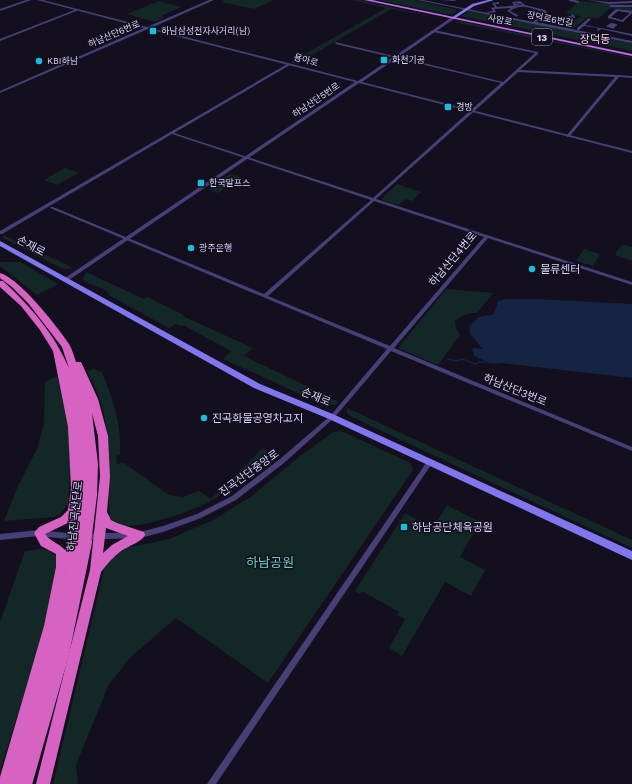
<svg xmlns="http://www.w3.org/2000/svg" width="632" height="784" viewBox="0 0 632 784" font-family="'Work Sans','Noto Sans KR',sans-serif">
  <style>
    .green { fill: #132727 }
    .water { fill: #152442 }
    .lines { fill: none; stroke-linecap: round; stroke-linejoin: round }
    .stream { stroke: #152442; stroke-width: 1.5 }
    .pedestrian { stroke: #464077; stroke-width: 2 }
    .minor { fill: #464077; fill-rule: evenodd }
    .tertiary { fill: #464077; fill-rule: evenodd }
    .secondary { fill: #8076ed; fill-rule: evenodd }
    .primary { fill: #c268eb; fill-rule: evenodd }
    .trunk { fill: #d662c2; fill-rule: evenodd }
    .trunk-bridge-far1 { stroke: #d662c2; stroke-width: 10 }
    .trunk-bridge { stroke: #d662c2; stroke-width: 12 }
    .poi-dot { fill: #1dbcda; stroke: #130f1e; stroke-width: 1.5 }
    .labels { text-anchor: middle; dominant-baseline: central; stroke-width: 3; stroke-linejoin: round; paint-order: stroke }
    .far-street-label { font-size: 9px; fill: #d9d2f9; stroke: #130f1e }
    .far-poi-label { font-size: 9px; fill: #d9d2f9; stroke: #130f1e; text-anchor: start }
    .shield { fill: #130f1e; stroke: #9e98b7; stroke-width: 1 }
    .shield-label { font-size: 10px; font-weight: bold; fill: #d9d2f9 }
    .far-quarter-label { font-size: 11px; fill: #f9d4e9; stroke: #130f1e }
    .street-label { font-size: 11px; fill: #d9d2f9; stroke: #130f1e }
    .poi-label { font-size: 11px; fill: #d9d2f9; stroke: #130f1e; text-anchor: start }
    .near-park-label { font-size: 13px; fill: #68cfbc; stroke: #130f1e }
  </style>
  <rect width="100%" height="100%" fill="#130f1e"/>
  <path class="green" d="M225,0H274L254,9L221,2Z
    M351,0H359L445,19L391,9L297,64L291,62L386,8Z
    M379,0H413L458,10L452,14H446Z
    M159,1L181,7L161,16L165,17L155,22L127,14Z
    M579,1L630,6L632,10L630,12L610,8L598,19L588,17L573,29L565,28L580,16L566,13Z
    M469,11L632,43V51L461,16Z
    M460,21L632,57V58L454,22Z
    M65,168L79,173L57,185L44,180Z
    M230,174L240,177L218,193L208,189Z
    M397,184L421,192L412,201L406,199L398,205L382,200V198Z
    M3,235L74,268L63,269L3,238Z
    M622,244L632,247V261L615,255Z
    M584,249L600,254L593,266L576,261Z
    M0,262H20L58,284L37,295L0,266Z
    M86,272L144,299L147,297L182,314L185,317L253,348L244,356L339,402L335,405H324L223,359L231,351L183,325L181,326L176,324L169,328L110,296L107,291L84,281L83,278Z
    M446,289L493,293L477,313C468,313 462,315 455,321L456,328L460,335L438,365L400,349L399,347Z
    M94,369L102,372C113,398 122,426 120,455L116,456L117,464L124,463L169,495L183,497L199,491L211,499L263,448L273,455C235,487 210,507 160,520C146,524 133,527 118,525L110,517C106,478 113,435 99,397C96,388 91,380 87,371Z
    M57,376L69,430L70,470L68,504L60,514L54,517L4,521L18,486L37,449L44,423L45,382Z
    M347,408L632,540V548L352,417L347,413Z
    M341,431L411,463L413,470L268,683L176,618L132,656L109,684L76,765L78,784H53L106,561L125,548L169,539L213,520L252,496L300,456L333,432Z
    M447,505L480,522L460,557L485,570L471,596L445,582L402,656L389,648L405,619L397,615L399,612L362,591L360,594L355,591L405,513L433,528Z
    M40,549L48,550L59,559L47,620L0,771V622L25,551Z"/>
  <path class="water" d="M507,299H536L632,304V378L485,361L474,356L472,348L483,349L470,334L469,326L479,317L494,314L498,301Z"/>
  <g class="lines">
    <path class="stream" d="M448,359L456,361L462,359L475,364L480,362L499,363"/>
    <path class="pedestrian" d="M570,0L578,2
      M611,6H632"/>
    <path class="minor" d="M418,0H423L533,22L544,13L543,12C531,8 521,3 510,11L518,15L517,17L507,11L511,8L494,9L496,12L488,13L487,12L493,11L491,8L495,7L492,3L499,2V4H495L497,7L522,5L519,3H515L516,4L519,3L520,4L514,6L512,2L520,1L525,5L545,10L547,12V14L536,22L632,41V43L533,24Z
      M441,0H456L455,1Z
      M588,0L609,2L632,1V3L609,4Z
      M77,9L79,10L0,41V39Z
      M616,9L632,11V13L623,22L608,18V16ZM618,11L630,13L622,20L611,17Z
      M572,14L575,16V18L558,19L566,23L565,25L554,20L545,18L546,17L555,18L572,16L571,15Z
      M589,18L591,19L585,25L632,34V36L601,29L598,31L597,30L598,28L584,26L579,30H577V28Z
      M611,23L617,24V25L613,29L606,26Z
      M434,30L538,52V54L520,70L618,75L632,76V78L619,77L569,137H568L566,136L567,135L615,77L518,72L376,199L632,282V285L488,238L394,348L632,447V451L391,351L334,418L284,463L236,500L201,518L163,532L140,538L76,540L39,536L0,540V534L39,530L76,534L140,532L163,526L197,514L232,496L280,459L330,416L387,349L50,208L51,207H53L264,294L371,200L172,134L2,234H0V231L289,63L290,64V65L174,133L373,198L501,83L336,44L335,42L503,82L535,53L433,32ZM374,201L484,237L390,346L268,296Z
      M428,460H432L433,462L216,784H207Z"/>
    <path class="tertiary" d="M26,0H31L0,11V9Z
      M37,0H43L147,27L209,0H214L151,28L358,81L452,17H454V19L362,82L632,151V153L359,83L69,280H65V278L355,82L148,29L0,93V91L144,28Z"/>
    <path class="secondary" d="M488,0H494L474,6L454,19L451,18L472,4Z
      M0,241L260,384L335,415L632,551V560L329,419L254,388L0,246Z"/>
    <path class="primary" d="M364,0H372L632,54V56Z"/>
    <path class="trunk" d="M0,273C20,279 57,326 69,344C72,349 74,356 76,362H81L82,364L98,399L108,436L110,477L107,512L111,520L117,523L144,532L145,535C142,542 128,546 121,551C113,557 107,564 101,572L50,784H36L90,570L100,477L98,436L92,413L98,464L97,495L96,498L92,499L88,497L87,499L81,500V537L66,572L63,593L46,664L12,784H0V777L44,626L56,567V554L41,546L34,533L39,527L61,517L68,510L71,488L68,427L53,351L40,330L21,306L0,287V281H3C32,308 53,332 69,368L62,347L28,303L12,287L0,278ZM70,522L71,537L65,550C59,543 51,542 45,534ZM106,528L128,536L112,545L103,553Z"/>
    <path class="trunk-bridge-far1" d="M79,543L83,496
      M86,543L92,495"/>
    <path class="trunk-bridge" d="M15,784L52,656L79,542
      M26,784L63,654L86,542"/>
  </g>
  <g class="poi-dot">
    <rect x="149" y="27" width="8" height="8" rx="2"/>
    <rect x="380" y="56" width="8" height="8" rx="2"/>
    <circle cx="39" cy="61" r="4"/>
    <rect x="444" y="103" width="8" height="8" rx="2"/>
    <rect x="197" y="179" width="8" height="8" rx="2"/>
    <circle cx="191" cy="248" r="4"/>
    <circle cx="532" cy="269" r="4"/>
    <circle cx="204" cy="418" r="4"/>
    <rect x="400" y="523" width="8" height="8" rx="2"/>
  </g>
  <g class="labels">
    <g class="far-street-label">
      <text transform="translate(550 19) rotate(11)">장덕로6번길</text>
      <text transform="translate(500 20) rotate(11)">사암로</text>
      <text transform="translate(114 34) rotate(-23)">하남산단6번로</text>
      <text transform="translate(306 60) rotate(15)">용아로</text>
      <text transform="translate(316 100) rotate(-34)">하남산단5번로</text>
    </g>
    <g class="far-poi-label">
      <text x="161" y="31">하남삼성전자사거리(남)</text>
      <text x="392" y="60">화천기공</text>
      <text x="47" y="61">KBI하남</text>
      <text x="456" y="107">경방</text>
      <text x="209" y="183">한국알프스</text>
      <text x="199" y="248">광주은행</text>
    </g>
    <rect class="shield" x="532" y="29" width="20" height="16" rx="3"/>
    <g class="shield-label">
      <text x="542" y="37">13</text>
    </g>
    <g class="far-quarter-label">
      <text x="595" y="39">장덕동</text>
    </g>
    <g class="street-label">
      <text transform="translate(31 246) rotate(28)">손재로</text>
      <text transform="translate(453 259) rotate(-50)">하남산단4번로</text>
      <text transform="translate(515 390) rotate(22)">하남산단3번로</text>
      <text transform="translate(316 397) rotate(22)">손재로</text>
      <text transform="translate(249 473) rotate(-36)">진곡산단중앙로</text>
      <text transform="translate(75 516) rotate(-84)">하남진곡산단로</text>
    </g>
    <g class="poi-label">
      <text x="540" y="269">물류센터</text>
      <text x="212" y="418">진곡화물공영차고지</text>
      <text x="412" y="527">하남공단체육공원</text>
    </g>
    <g class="near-park-label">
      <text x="270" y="562">하남공원</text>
    </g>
  </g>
</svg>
